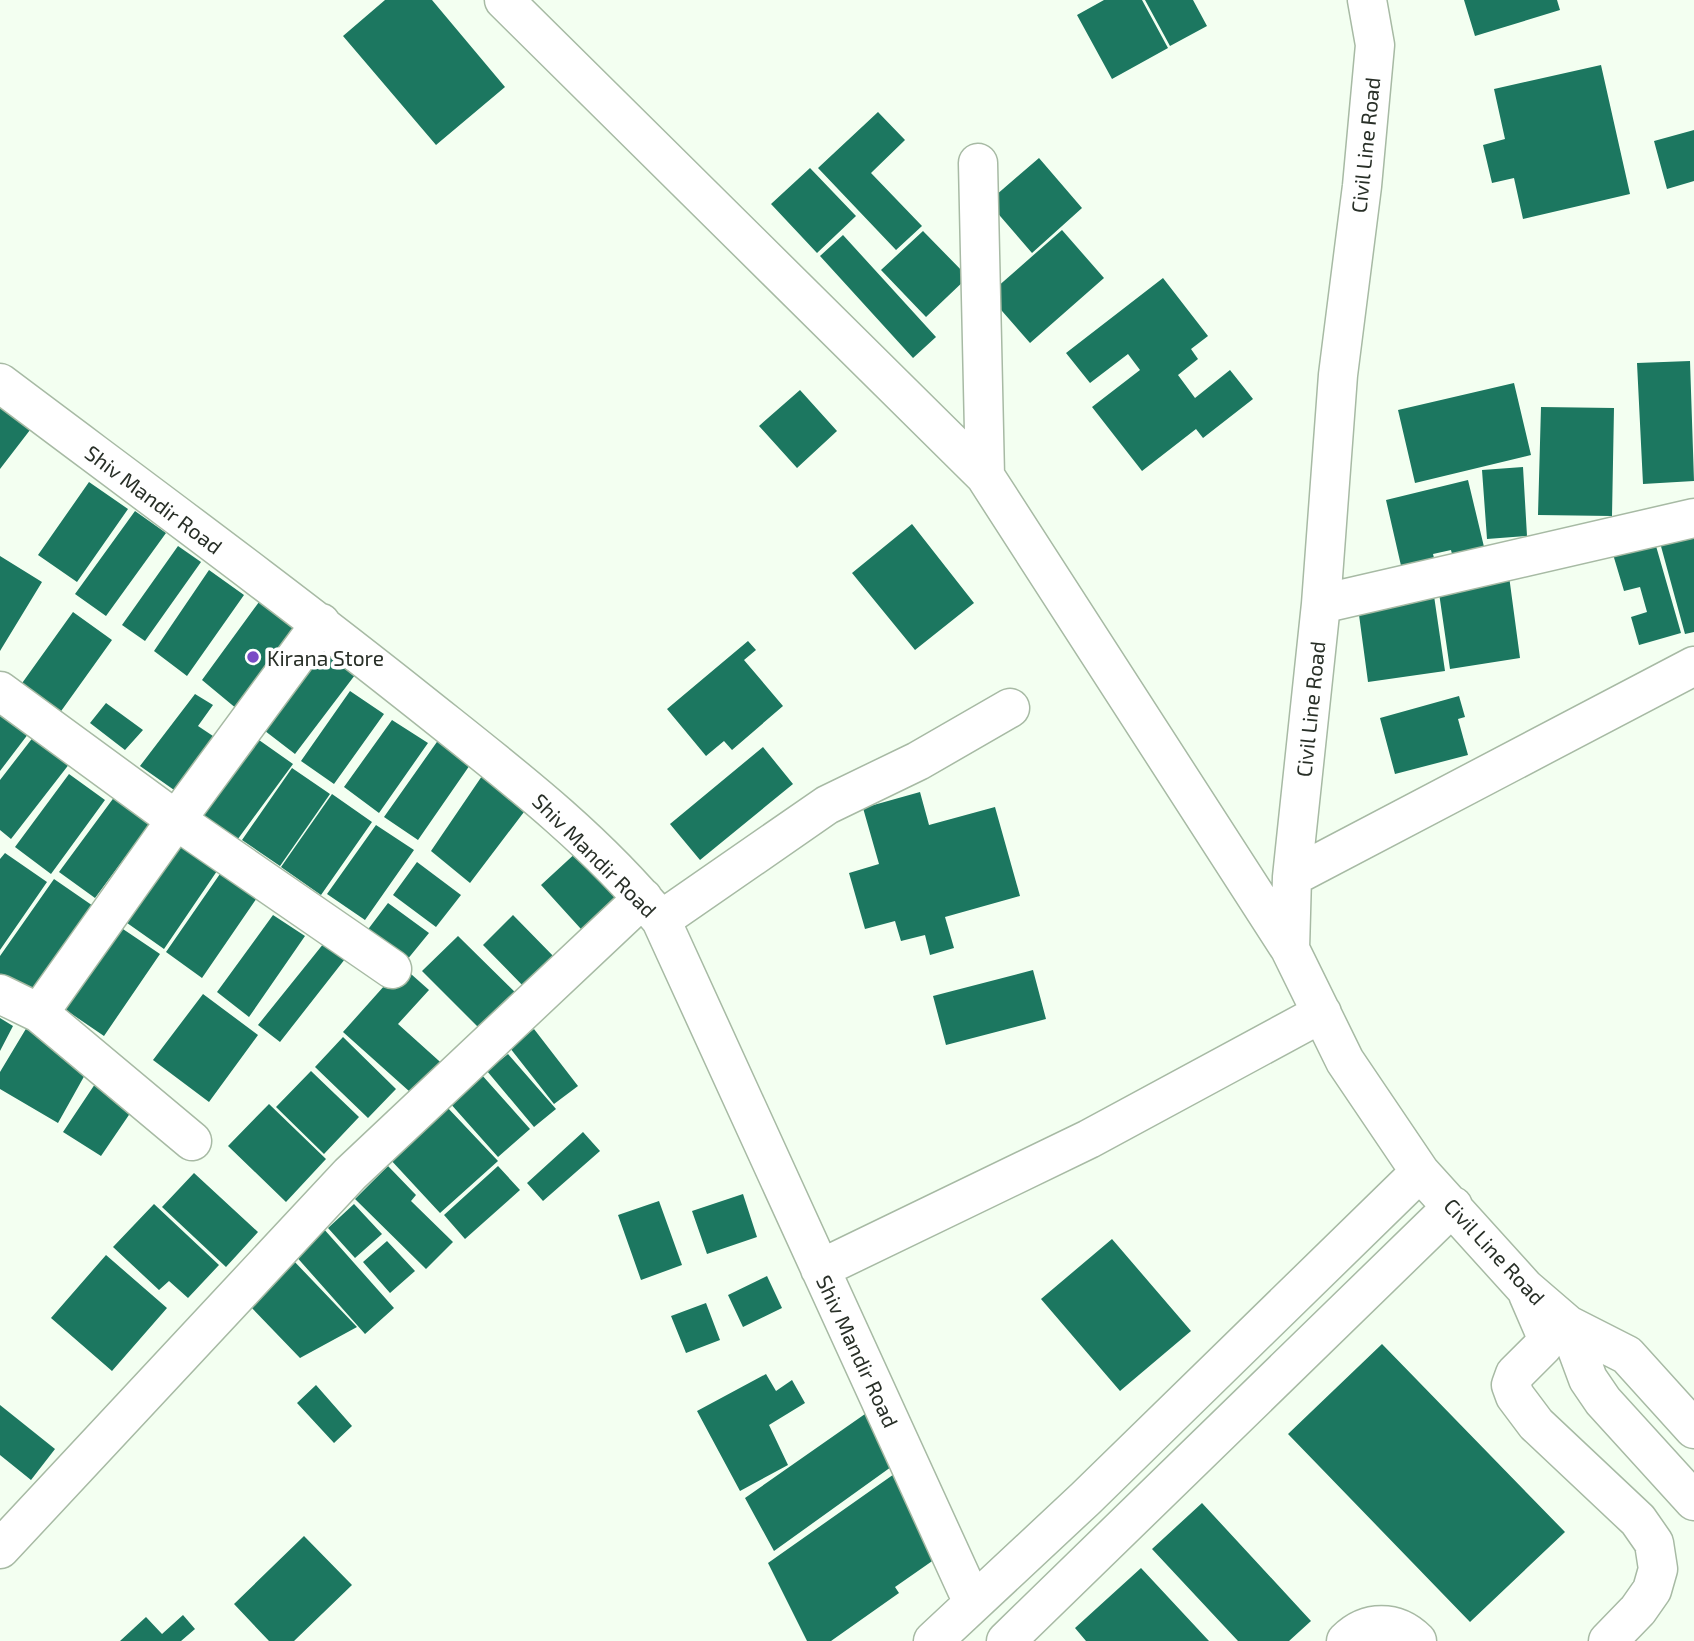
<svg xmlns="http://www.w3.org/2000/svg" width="1694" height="1641" viewBox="0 0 1694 1641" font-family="'Exo 2',sans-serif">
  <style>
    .building { fill: #1c7760 }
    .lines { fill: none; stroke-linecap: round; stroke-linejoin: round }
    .minor-casing { stroke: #a7baa4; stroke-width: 41 }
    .minor { stroke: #fff; stroke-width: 38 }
    .poi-dot { fill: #794cc5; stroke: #fff; stroke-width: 2.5 }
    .labels { text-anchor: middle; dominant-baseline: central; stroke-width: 7; stroke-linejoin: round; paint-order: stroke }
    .street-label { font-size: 21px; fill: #282f27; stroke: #fff }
    .poi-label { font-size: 21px; fill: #282f27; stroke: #fff; text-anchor: start }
  </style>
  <rect width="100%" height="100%" fill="#f3fff1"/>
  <path class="building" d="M385,0H432L505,87L436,145L343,36Z
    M1104,0H1142L1168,48L1112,79L1077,15Z
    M1145,0H1193L1207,26L1170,46Z
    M1464,0H1557L1560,10L1475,36Z
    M1601,65L1630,194L1523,219L1514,178L1492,183L1483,145L1505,139L1494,89Z
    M878,112L905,140L871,173L922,226L896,250L818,168Z
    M1694,130V181L1667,189L1654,141Z
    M1039,158L1082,208L1032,253L988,202Z
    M810,168L856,216L817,253L771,204Z
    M1062,230L1104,278L1030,343L988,295Z
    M923,231L968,277L926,317L881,270Z
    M843,235L936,337L913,358L820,256Z
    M1163,278L1208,336L1191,349L1198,359L1178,375L1195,398L1230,370L1253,399L1203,438L1196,429L1142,471L1092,407L1140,370L1128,354L1090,383L1066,353Z
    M1690,361L1694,481L1643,484L1637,363Z
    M1514,383L1531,455L1415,483L1398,410Z
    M800,390L837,431L797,468L759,426Z
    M0,407L30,430L0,469Z
    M1541,407L1614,408L1612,516L1538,515Z
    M1523,467L1527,536L1487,539L1482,470Z
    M1468,480L1485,551L1453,558L1451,550L1433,554L1435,562L1402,570L1386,500Z
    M89,482L128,509L77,582L38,555Z
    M135,511L166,533L106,616L75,594Z
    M912,524L974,603L915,650L852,573Z
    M1694,529V632L1685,634L1659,539Z
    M1654,539L1681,633L1639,645L1631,617L1647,612L1640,587L1624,591L1612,551Z
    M178,546L201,562L145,641L122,625Z
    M0,556L42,582L0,651Z
    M209,570L244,595L187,676L154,651Z
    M1509,576L1520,658L1450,669L1438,586Z
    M1433,589L1445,671L1368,682L1357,600Z
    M259,602L304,634L243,714L202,680Z
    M73,612L112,640L59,714L20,686Z
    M319,641L358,671L295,754L256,724Z
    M748,641L756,650L744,660L783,706L732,750L724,741L706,756L667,709Z
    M350,691L384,714L334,784L301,761Z
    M195,694L213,705L198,726L222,742L184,797L140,766Z
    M1459,696L1465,717L1458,719L1468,755L1395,774L1380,718Z
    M106,703L143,730L125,750L90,723Z
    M0,706L35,725L0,771Z
    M392,720L428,743L379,813L344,787Z
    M252,735L293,764L232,847L192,818Z
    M34,736L70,763L11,839L0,830V780Z
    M439,739L472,762L418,840L384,817Z
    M763,747L793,784L700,860L670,824Z
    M292,768L330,794L280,866L242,840Z
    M69,774L105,800L51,874L15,847Z
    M482,776L527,808L470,883L431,851Z
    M920,792L929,825L995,807L1020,896L945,917L954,948L930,955L925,935L901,941L895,921L865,929L849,873L879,864L863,808Z
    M332,794L372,822L321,895L281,867Z
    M115,796L151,822L95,898L59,872Z
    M376,825L414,850L365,920L327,894Z
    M174,841L217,871L164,949L120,918Z
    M579,850L627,903L591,940L541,885Z
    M5,853L47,882L0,950V859Z
    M417,862L461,895L436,927L393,895Z
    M222,871L259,895L202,978L166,952Z
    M54,879L96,908L34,997L0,974V956Z
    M388,903L429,933L402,966L429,990L398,1024L448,1069L419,1100L343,1032L402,966L363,936Z
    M273,915L305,936L249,1017L217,992Z
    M513,915L559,962L528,991L483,945Z
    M117,925L160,954L104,1036L60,1006Z
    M458,936L524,1001L488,1037L422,971Z
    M324,943L345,959L280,1042L258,1025Z
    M1033,970L1046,1019L946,1045L933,996Z
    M203,994L258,1035L209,1102L153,1060Z
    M0,1018L13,1026L0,1051Z
    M27,1027L91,1064L58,1123L0,1089V1072Z
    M534,1029L578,1086L554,1104L510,1048Z
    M343,1037L396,1089L368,1118L315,1067Z
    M508,1054L556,1109L534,1127L487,1071Z
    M311,1071L359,1117L324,1154L276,1107Z
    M481,1074L530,1129L498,1157L449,1102Z
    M97,1081L135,1106L101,1156L63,1132Z
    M269,1104L326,1159L286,1202L228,1146Z
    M446,1106L498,1161L440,1213L389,1158Z
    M583,1132L600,1151L543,1201L527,1183Z
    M388,1166L416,1195L411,1201L453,1242L426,1269L355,1199Z
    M498,1166L520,1190L465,1239L444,1215Z
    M194,1173L258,1232L226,1267L162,1207Z
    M743,1194L757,1237L707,1254L692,1211Z
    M659,1201L682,1265L641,1280L618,1215Z
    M154,1204L219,1265L188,1298L169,1281L159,1290L113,1247Z
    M354,1204L382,1234L355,1258L328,1228Z
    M323,1228L394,1308L365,1334L294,1254Z
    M1112,1239L1191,1331L1120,1391L1041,1299Z
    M387,1241L415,1271L390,1293L363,1262Z
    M106,1255L167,1308L112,1371L51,1318Z
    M292,1259L357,1327L300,1358L249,1305Z
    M767,1276L782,1308L743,1327L728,1295Z
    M706,1303L720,1340L686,1353L671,1316Z
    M1382,1344L1565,1532L1470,1622L1288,1434Z
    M766,1374L776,1391L792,1380L805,1403L769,1425L788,1465L740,1491L697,1411Z
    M316,1385L352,1426L334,1443L297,1403Z
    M0,1405L55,1449L31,1480L0,1455Z
    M865,1414L891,1467L774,1551L745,1498Z
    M897,1472L938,1557L895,1587L899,1593L831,1641H807L768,1563Z
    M1202,1503L1311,1621L1289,1641H1238L1152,1549Z
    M304,1536L352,1585L294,1641H269L234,1604Z
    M1141,1568L1209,1641H1086L1075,1628Z
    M183,1615L195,1629L181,1641H120L146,1617L162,1634Z"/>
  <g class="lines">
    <defs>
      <path id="minor" d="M504,0L985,476L1290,949
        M1367,0L1375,45L1362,186L1338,375L1321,604L1292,877L1290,949L1345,1061L1420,1172L1525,1288L1568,1325L1627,1355L1694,1429
        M978,163L985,476
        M0,383C141,489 284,594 422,704C506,771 592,836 661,920L973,1603
        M1321,604L1694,518
        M0,691L176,820L392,969
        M1292,877L1694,666
        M661,920L827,805L918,761L1010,708
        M0,994L39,1013L192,1141
        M39,1013L176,820L321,623
        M820,1269L1089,1139L1322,1013
        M1528,1294L1547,1338L1543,1346L1515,1374L1511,1385L1515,1396L1536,1424L1638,1520L1654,1543L1658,1569L1652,1590L1638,1610L1608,1641
        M1568,1325L1588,1379L1603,1401L1694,1501
        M0,1549L350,1174L643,898
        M933,1641L1085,1499L1420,1172
        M1006,1641L1453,1206
        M1346,1641C1367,1620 1396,1620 1417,1641"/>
    </defs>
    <use href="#minor" class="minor-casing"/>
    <use href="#minor" class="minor"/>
  </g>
  <circle class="poi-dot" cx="253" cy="657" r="7"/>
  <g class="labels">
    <g class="street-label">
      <text transform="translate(1365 145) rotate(-84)">Civil Line Road</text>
      <text transform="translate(154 499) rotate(37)">Shiv Mandir Road</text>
      <text transform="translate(1310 709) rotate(-84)">Civil Line Road</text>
      <text transform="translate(595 855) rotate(45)">Shiv Mandir Road</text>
      <text transform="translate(1495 1251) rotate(47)">Civil Line Road</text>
      <text transform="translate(858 1351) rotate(65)">Shiv Mandir Road</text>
    </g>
    <g class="poi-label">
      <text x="267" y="657">Kirana Store</text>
    </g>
  </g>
</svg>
